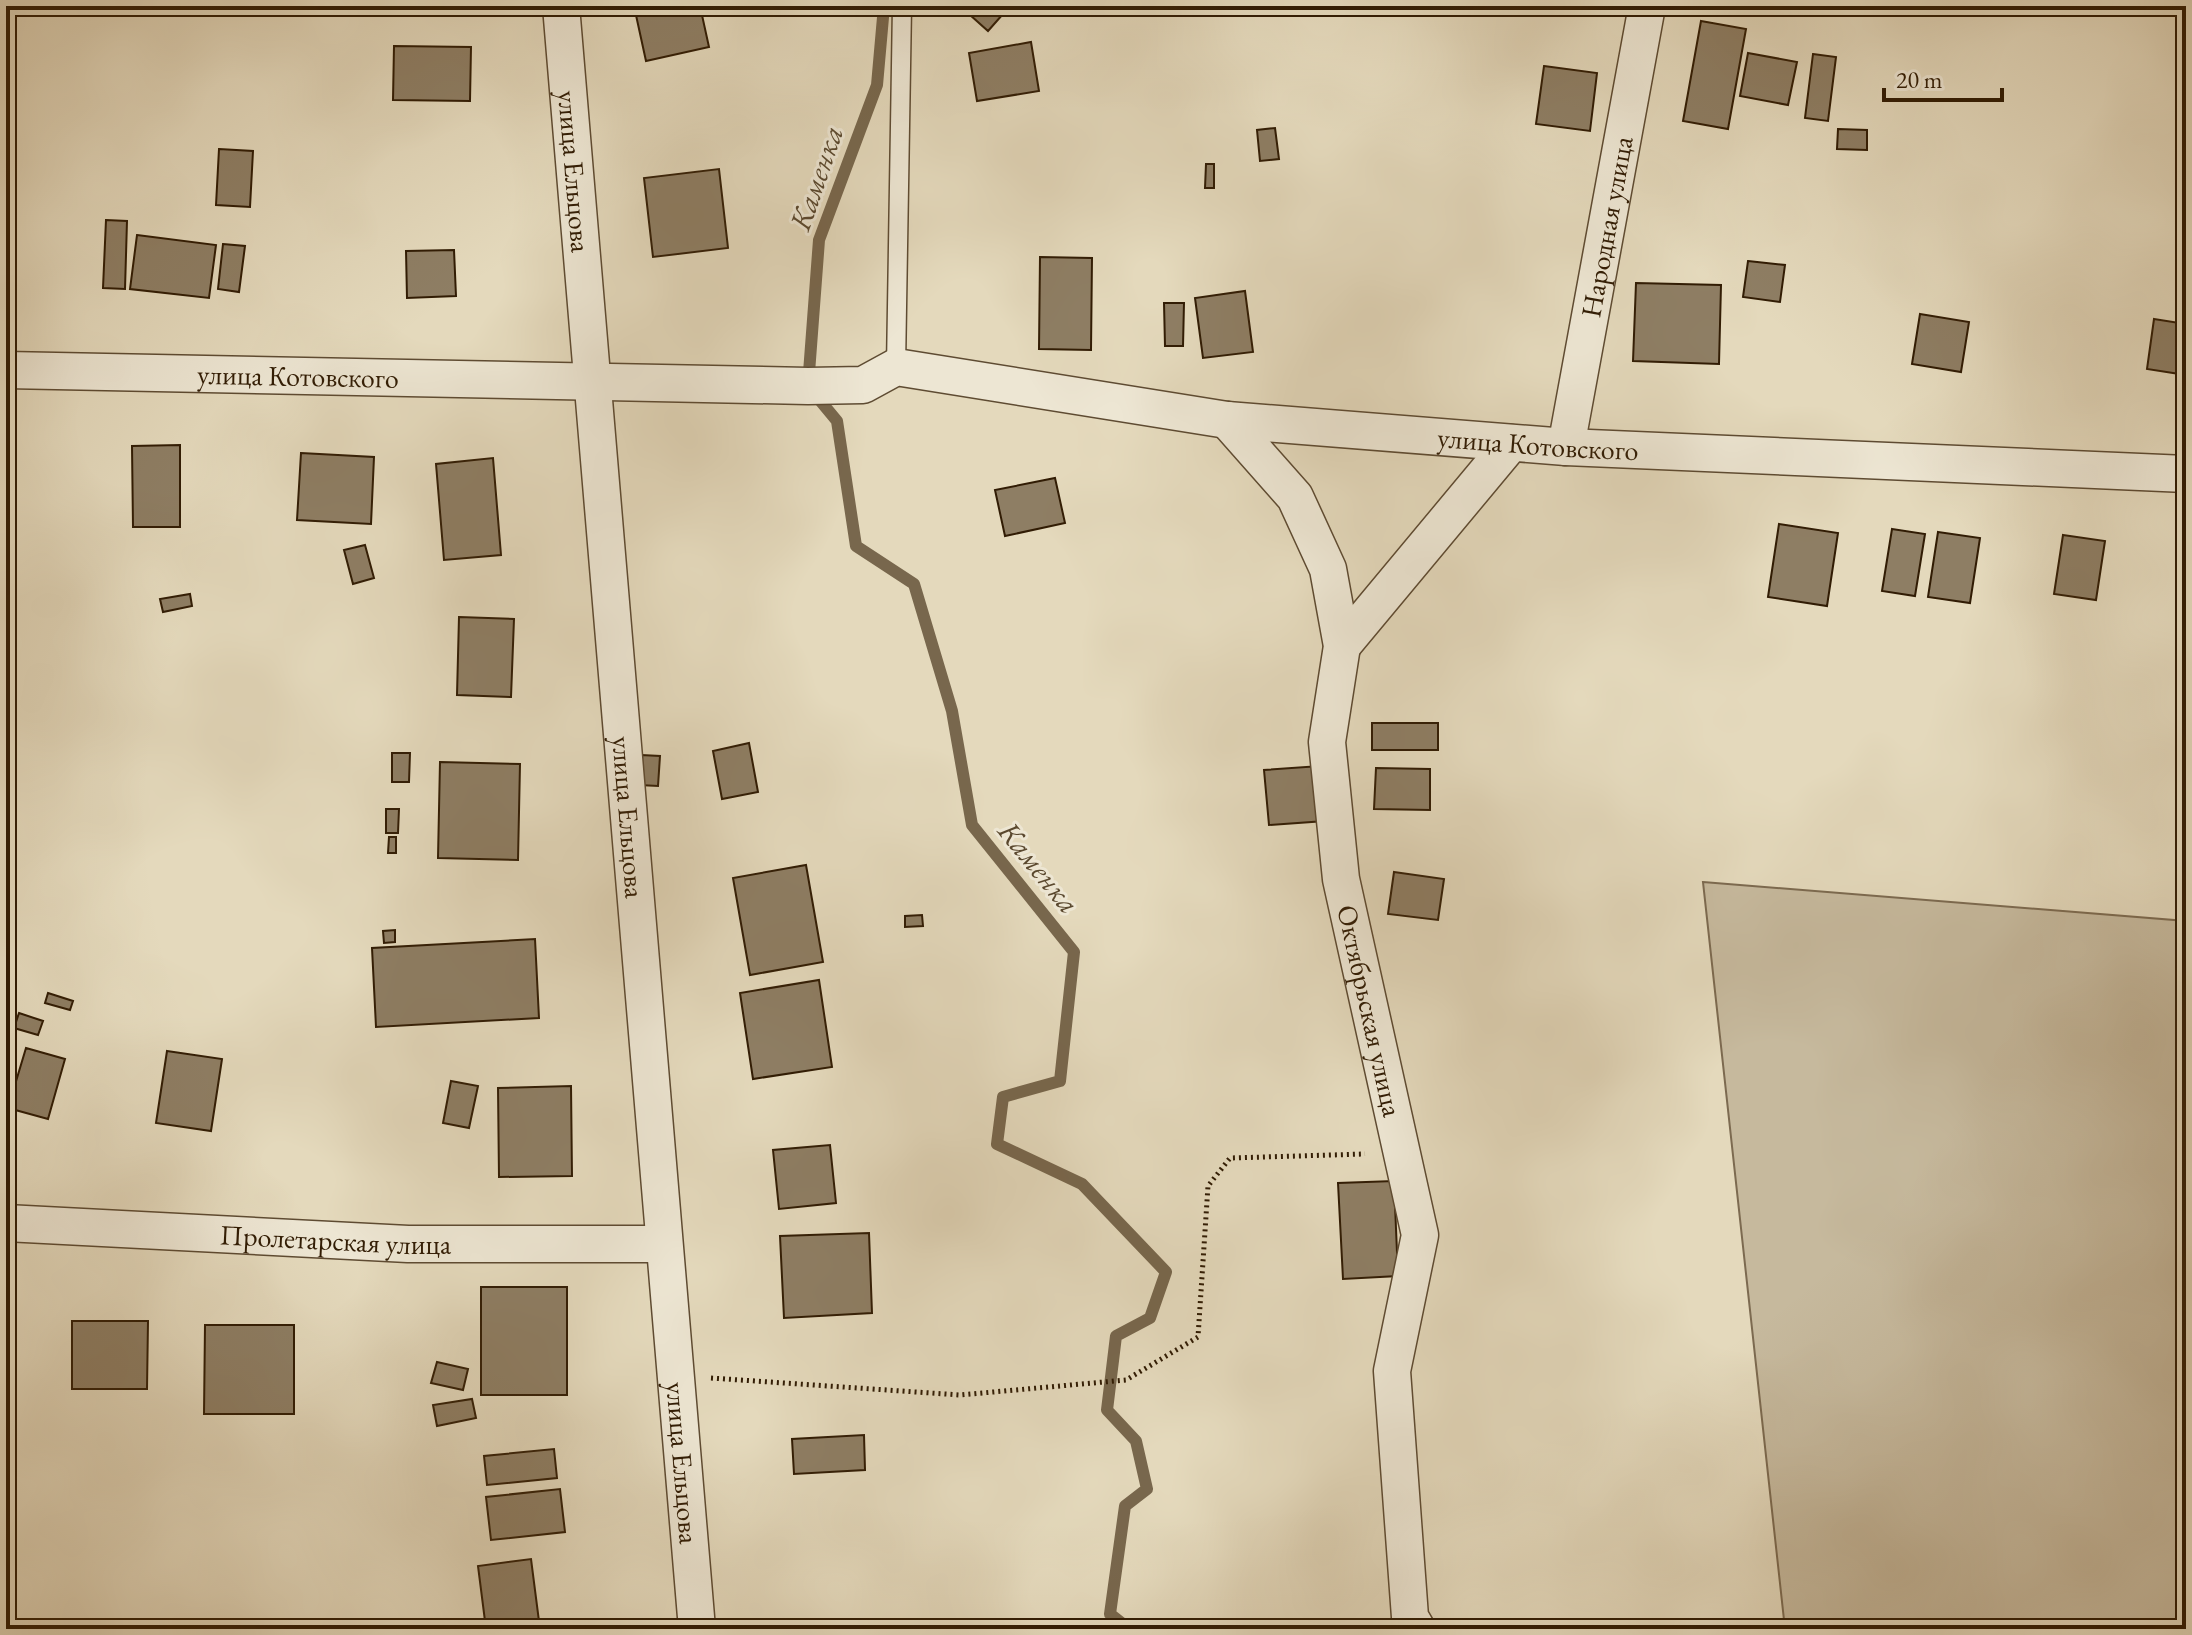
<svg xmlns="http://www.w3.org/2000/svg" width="2192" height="1635" viewBox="0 0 2192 1635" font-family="'EB Garamond',serif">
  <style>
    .green { fill: #c6b99d; stroke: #7c6a50; stroke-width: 2 }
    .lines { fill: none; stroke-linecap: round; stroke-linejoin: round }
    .stream { stroke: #78674d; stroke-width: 12 }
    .building { fill: #8e7e64; stroke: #311c04; stroke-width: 2 }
    .service-casing { stroke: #5e4b32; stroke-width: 21 }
    .minor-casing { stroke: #5e4b32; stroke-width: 39 }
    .path { stroke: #311c04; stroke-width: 5; stroke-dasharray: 2 4; stroke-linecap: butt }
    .service { stroke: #ede6d3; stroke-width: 18 }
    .minor { stroke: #ede6d3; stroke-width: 36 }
    .labels { text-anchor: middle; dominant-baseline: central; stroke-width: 6; stroke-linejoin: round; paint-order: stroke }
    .street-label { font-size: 28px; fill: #311c04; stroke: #ede6d3 }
    .water-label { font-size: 30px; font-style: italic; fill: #5a482e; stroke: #ede6d3 }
  </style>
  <rect width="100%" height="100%" fill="#e4d9bc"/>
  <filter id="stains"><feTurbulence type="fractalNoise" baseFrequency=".0025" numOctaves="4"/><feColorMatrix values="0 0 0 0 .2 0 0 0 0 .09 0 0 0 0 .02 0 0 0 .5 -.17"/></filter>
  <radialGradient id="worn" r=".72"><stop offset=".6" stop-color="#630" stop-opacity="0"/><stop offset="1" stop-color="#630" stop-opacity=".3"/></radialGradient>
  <path class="green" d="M1703,882L2186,921V1629H1785Z"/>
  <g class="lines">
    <path class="stream" d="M884,6L877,85L819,240L808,386L837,421L856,546L914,584L952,711L972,825L1074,952L1060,1081L1003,1097L997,1144L1082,1184L1166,1272L1150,1318L1116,1336L1107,1410L1136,1441L1147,1489L1125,1506L1110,1614L1129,1629"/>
  </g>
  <path class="building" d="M634,6H700L709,47L646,61Z
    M960,6H995L1003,14L988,31Z
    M1701,21L1746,29L1728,129L1683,121Z
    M1031,42L1039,91L977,101L969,53Z
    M394,46L471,47L470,101L393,100Z
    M1748,53L1797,62L1788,105L1740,96Z
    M1813,54L1836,57L1828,121L1805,118Z
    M1544,66L1597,73L1590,131L1536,124Z
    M1275,128L1279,159L1260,161L1257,130Z
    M1838,129L1867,130V150L1837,149Z
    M219,149L253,151L250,207L216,205Z
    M1206,164H1214V188H1205Z
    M719,169L728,248L653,257L644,178Z
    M106,220L127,221L125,289L103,288Z
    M137,235L216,245L209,298L130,289Z
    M223,244L245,246L239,292L218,289Z
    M454,250L456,296L407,298L406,251Z
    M1040,257L1092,258L1091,350L1039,349Z
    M1748,261L1785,265L1780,302L1743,297Z
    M1636,283L1721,285L1719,364L1633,361Z
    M1245,291L1253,352L1203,358L1195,298Z
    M1164,303H1184L1183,346H1165Z
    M1920,314L1969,322L1961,372L1912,364Z
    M2154,319L2186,324V375L2147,369Z
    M180,445V527H133L132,446Z
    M301,453L374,457L371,524L297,520Z
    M493,458L501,555L444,560L436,464Z
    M1055,478L1065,523L1005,536L995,490Z
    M1779,524L1838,533L1827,606L1768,597Z
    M1892,529L1925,534L1915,596L1882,591Z
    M1938,532L1980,538L1970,603L1928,597Z
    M2063,535L2105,541L2096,600L2054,594Z
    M365,545L374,578L353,584L344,550Z
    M190,594L192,606L163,612L160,599Z
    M459,617L514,619L511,697L457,695Z
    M1372,723H1438V750H1372Z
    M749,743L758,792L722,799L713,751Z
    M392,753H410L409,782H392Z
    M641,755L660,756L658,786L639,785Z
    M440,762L520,764L518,860L438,858Z
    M1320,766L1325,821L1269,825L1264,770Z
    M1376,768L1430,769V810L1374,809Z
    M386,809H399L398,833H386Z
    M389,837H396V853H388Z
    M806,865L823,962L750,975L733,878Z
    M1394,872L1444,879L1438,920L1388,914Z
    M922,915L923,926L905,927V916Z
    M395,930V942L384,943L383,931Z
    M535,939L539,1018L376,1027L372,948Z
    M819,980L832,1067L753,1079L740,993Z
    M48,993L73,1001L70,1010L45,1003Z
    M19,1013L43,1021L38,1035L14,1028Z
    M26,1048L65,1059L48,1119L8,1108Z
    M167,1051L222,1059L211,1131L156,1123Z
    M6,1052L15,1055L7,1081L6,1080Z
    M451,1081L478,1086L469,1128L443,1123Z
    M571,1086L572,1176L499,1177L498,1088Z
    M830,1145L836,1203L779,1209L773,1150Z
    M1394,1181L1398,1276L1343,1279L1338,1183Z
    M869,1233L872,1313L784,1318L780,1236Z
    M481,1287H567V1395H481Z
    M72,1321H148L147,1389H72Z
    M205,1325H294V1414H204Z
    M437,1362L468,1369L463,1390L431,1383Z
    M472,1399L476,1418L437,1426L433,1405Z
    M864,1435L865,1470L794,1474L792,1439Z
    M554,1449L557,1478L487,1485L484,1456Z
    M560,1489L565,1532L491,1540L486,1497Z
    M531,1559L540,1629H486L478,1566Z"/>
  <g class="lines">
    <defs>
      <path id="service" d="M896,367L902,6"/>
      <g id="minor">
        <path id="s1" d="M561,6L697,1629"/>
        <path id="s2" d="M6,370L808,386L863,385L896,367L1227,420L1566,447L2186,474"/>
        <path id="s3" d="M1227,420L1295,497L1328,569L1342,646L1327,742L1341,879L1420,1235L1392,1371L1410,1617L1417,1629"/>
        <path id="s4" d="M1566,447L1647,6"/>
        <path d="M1342,646L1511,443"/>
        <path id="s5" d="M6,1223L408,1244H664"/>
      </g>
    </defs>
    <use href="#service" class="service-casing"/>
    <use href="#minor" class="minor-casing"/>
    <path class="path" d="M711,1378L960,1395L1126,1380L1198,1337L1208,1186L1230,1158L1365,1154"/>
    <use href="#service" class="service"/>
    <use href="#minor" class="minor"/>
  </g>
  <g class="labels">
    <g class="street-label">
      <text stroke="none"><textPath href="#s1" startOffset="166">улица Ельцова</textPath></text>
      <text stroke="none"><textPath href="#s4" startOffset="224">Народная улица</textPath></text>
      <text stroke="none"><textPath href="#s2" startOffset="292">улица Котовского</textPath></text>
      <text stroke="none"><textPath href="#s2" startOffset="1542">улица Котовского</textPath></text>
      <text stroke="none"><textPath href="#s1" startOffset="814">улица Ельцова</textPath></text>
      <text stroke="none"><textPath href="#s3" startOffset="630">Октябрьская улица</textPath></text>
      <text stroke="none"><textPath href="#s5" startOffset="330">Пролетарская улица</textPath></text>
      <text stroke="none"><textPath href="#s1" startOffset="1462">улица Ельцова</textPath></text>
    </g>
    <g class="water-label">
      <text transform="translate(816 178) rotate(-71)">Каменка</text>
      <text transform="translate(1039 867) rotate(51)">Каменка</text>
    </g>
  </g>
  <rect width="2192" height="1635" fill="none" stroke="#e4d9bc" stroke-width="32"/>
  <rect x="8" y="8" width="2176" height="1619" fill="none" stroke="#311c04" stroke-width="4"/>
  <rect x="16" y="16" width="2160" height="1603" fill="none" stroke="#311c04" stroke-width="2"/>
  <path d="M1884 88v12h118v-12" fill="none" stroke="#311c04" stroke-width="4"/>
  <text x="1896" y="88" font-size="24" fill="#311c04" stroke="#ede6d3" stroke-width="6" paint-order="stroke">20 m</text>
  <rect width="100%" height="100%" filter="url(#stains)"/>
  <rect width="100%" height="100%" fill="url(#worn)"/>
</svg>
